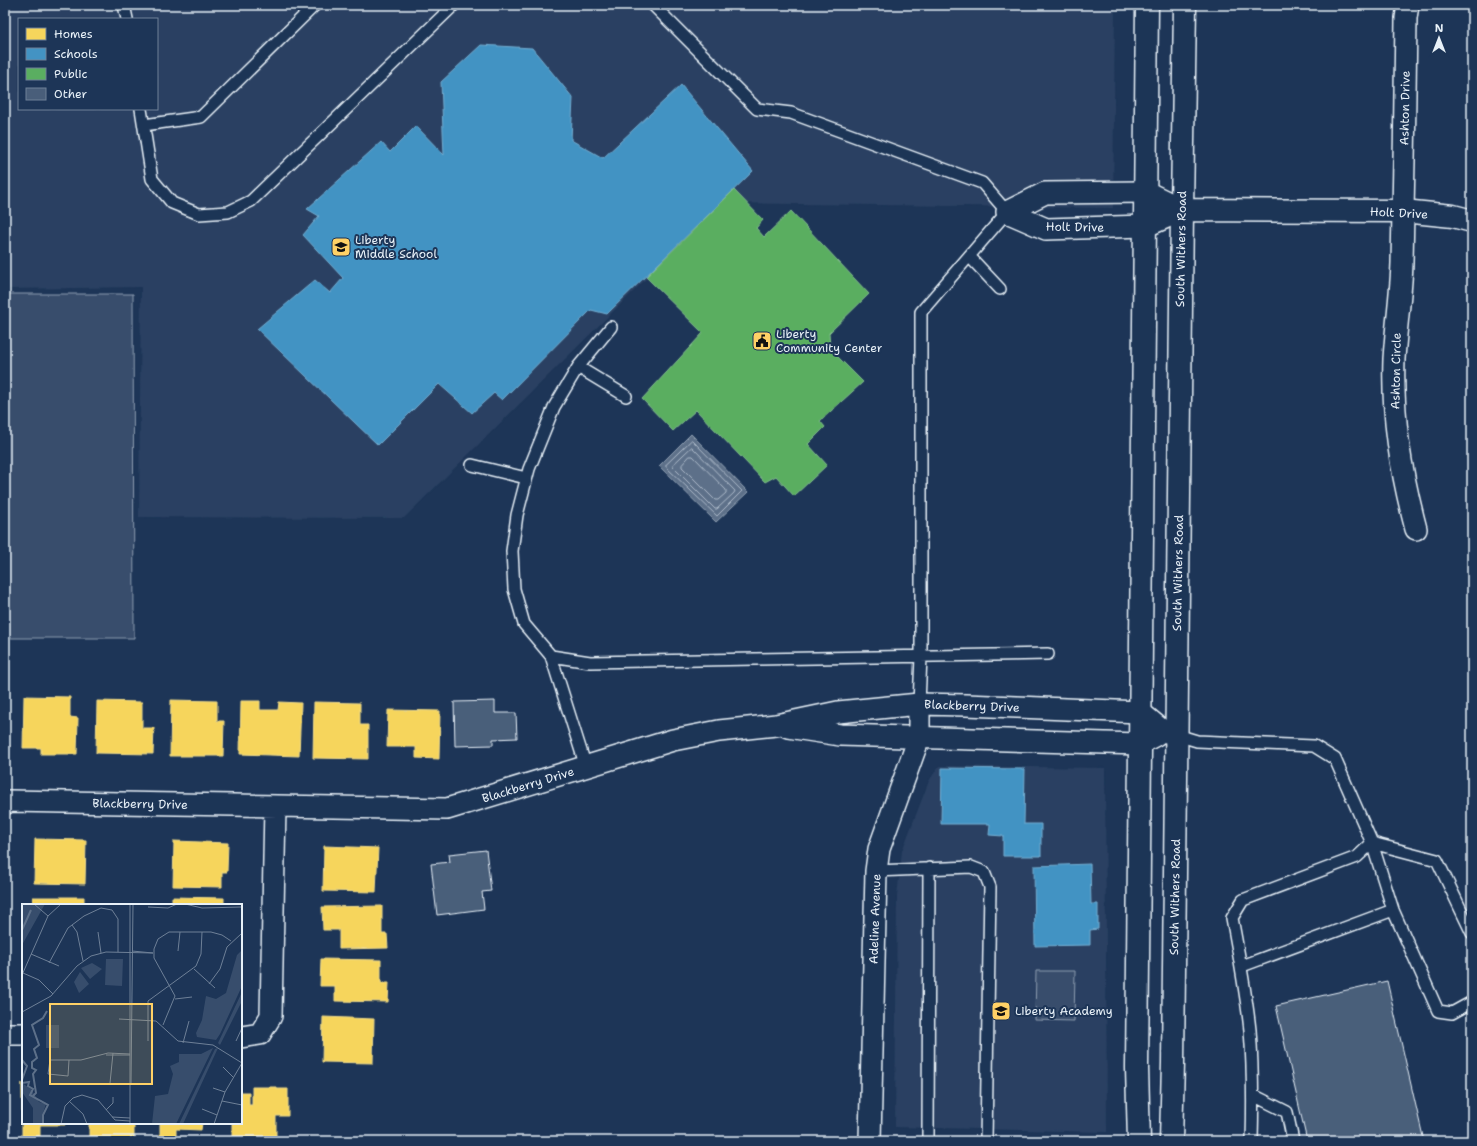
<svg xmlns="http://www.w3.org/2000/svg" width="1477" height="1146" viewBox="0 0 1477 1146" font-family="'Shantell Sans',sans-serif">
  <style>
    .built { fill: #2a4162; fill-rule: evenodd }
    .green { fill: #374d6c; stroke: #909fb2 }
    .water { fill: #5d7089; stroke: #95a4b5 }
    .homes { fill: #f6d55c; stroke: #f2dd8b }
    .schools { fill: #4393c3; stroke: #74afd3 }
    .public { fill: #5aae61; stroke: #85c28e }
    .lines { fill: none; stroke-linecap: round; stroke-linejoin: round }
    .shore { stroke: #b0bdcc; stroke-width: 1 }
    .building { fill: #495e7a; stroke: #e8f1f8 }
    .service-casing { stroke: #e8f1f8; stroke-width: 14 }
    .minor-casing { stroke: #e8f1f8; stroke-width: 24 }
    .tertiary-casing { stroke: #e8f1f8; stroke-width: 25 }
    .secondary-casing { stroke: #e8f1f8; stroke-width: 25 }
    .service { stroke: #1d3557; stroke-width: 11 }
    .minor { stroke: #1d3557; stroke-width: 21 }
    .tertiary { stroke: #1d3557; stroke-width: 22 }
    .secondary { stroke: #1d3557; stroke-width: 22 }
    .labels { text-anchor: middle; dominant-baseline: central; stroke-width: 4; stroke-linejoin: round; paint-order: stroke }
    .street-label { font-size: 12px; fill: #e8f1f8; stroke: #1d3557 }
    .poi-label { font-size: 12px; fill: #e8f1f8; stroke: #1d3557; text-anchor: start }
    .inset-river { fill: none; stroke: #5d7089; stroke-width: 2 }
    .inset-road { fill: none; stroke: #6e8097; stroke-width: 1 }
    .view { fill: #ffd166; fill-opacity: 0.15; stroke: #ffd166; stroke-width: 2 }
    .inset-edge { fill: none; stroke: #e8f1f8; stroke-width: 2 }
  </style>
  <rect width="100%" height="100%" fill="#1d3557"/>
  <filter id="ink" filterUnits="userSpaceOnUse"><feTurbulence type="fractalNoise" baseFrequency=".025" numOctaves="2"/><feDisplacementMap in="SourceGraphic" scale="8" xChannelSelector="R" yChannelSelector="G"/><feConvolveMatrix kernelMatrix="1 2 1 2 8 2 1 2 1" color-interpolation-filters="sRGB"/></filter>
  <g filter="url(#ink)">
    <path class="built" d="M5,5H1115L1113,208L723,203L404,518L139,517L141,287L5,289ZM19,19H157V109H19Z
      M939,766L1105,768L1107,1132L895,1127L897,896L902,851L929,781Z"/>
    <path class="green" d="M5,294H133L134,638H5Z
      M1036,971H1075L1074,1021L1035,1020Z"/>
    <path class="water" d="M691,434L748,492L716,522L659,466Z"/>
    <path class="homes" d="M24,696L70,697V717L78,718L77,754H41V748H23Z
      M171,700L217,701V721H224L223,756H170Z
      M97,701L142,702V728H154L153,754L96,753Z
      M241,701H260V710H278L279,702L301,703L299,756L240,754Z
      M314,702L360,703V725H368V759L313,758Z
      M388,710L440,711L439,759L416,758V747H387Z
      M5,733L10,749L5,750Z
      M35,839L86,840L85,884L34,883Z
      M174,841L228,843L227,872H222V887L173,886Z
      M324,846L378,848L376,892L323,891Z
      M33,897H84V905H33Z
      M172,897L224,898V905H172Z
      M382,906V934H387L388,948L339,949V930H323L322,907Z
      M321,959L381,960V983H389L388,1002L335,1001V986H320Z
      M323,1017L374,1019L373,1063L322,1062Z
      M22,1083L23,1123H65V1125H40V1138H22Z
      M252,1087H277V1089H288V1116H276V1141H232V1123H241V1092H249V1105H252Z
      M89,1123H134V1140H89Z
      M160,1123H202L201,1130L176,1129V1138H160Z"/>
    <path class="schools" d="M481,45L532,48L573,98L571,140L603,158L681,85L753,171L607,314L591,310L502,400L494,393L472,413L439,384L378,445L257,329L315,280L330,293L343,278L303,235L319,216L307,209L381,142L390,152L416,126L444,155L441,82Z
      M942,768L1025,769L1024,824H1041V856H1003V836L989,835L990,824H941Z
      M1090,864L1091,904H1098V929L1090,930V945L1035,946L1034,866Z"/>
    <path class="public" d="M734,190L763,220L756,228L764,237L791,211L869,294L829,333L830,349L863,382L820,421L825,427L808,444L827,465L794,496L776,476L765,482L696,410L673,431L642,399L703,333L646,277Z"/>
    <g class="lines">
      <path class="shore" d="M692,440L742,491L717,516L666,467V465Z
        M692,447L735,491L734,493L717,509H715L673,467V465Z
        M690,456H693L726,490V493L718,500H715L682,467V465Z"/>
    </g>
    <path class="building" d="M495,701V713H516L517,738L493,739V745L455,746L454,702Z
      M486,850L491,891L482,892L484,909L437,915L431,864L450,862L449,854Z
      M1387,981L1424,1141H1307L1276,1006Z"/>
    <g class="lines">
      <defs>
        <path id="service" d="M124,5L127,19
          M653,5L757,109L791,113L982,183L1007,212L921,312V656L919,704
          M141,109L152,179L172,203L199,214L228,212L251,201L454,5
          M144,125L201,117L315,5
          M969,256L1000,289
          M578,367L626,396
          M472,465L526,478
          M551,656L590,662L1048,654
          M1177,735L1197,741L1314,746L1335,759L1372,843L1357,857L1243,900L1232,918C1239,955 1246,992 1250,1030C1253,1067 1253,1104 1252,1141
          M586,767L551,656L524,624L514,589L512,551L517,515L529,469L554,407L578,367L611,327
          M1372,843L1437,860L1472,933
          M1372,843L1393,910
          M876,871L971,867L984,872L990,887L986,1141
          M1242,966L1393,910L1438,1011L1452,1013L1472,1002
          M1253,1095L1287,1112L1293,1141
          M928,1141L929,868"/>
        <path id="minor" d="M1408,5L1406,18C1405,100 1404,181 1402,263C1401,295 1396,327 1394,359C1392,419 1401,472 1416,529
          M1007,212L1045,193L1145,192
          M1007,212L1046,229L1145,226
          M788,727L840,735L1139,744L1156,735
          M5,804L9,801L447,809L673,740L719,731L776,725L838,712L919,704L966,705L1140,712L1163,731L1177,735
          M5,1034H23
          M241,1037L260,1034L271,1016L275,806
          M870,1141L876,871L879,849L919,738V704"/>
        <path id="tertiary" d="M1145,192L1182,210
          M1145,226L1182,210L1403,211L1453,216L1472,221"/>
        <path id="secondary" d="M1139,1141L1137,1068L1147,5
          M1171,1141L1173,1063L1182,210L1185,5"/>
      </defs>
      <use href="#service" class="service-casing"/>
      <use href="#minor" class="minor-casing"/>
      <use href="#tertiary" class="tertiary-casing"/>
      <use href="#secondary" class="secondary-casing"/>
      <use href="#service" class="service"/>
      <use href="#minor" class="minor"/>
      <use href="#tertiary" class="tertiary"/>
      <use href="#secondary" class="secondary"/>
    </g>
  </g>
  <defs>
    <symbol id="school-square" viewBox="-11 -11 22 22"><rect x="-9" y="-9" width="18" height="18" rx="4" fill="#ffd166" stroke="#1d3557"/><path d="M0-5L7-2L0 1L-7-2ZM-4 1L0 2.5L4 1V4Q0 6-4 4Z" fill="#111"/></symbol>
    <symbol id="civic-square" viewBox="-11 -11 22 22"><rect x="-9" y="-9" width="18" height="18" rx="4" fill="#ffd166" stroke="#1d3557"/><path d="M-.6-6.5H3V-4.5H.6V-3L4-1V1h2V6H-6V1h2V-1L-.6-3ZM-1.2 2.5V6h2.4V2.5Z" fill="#111"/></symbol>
  </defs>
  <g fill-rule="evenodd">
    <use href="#school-square" x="330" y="236" width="22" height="22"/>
    <use href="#civic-square" x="751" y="330" width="22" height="22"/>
    <use href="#school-square" x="990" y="1000" width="22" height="22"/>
  </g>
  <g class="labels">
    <g class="street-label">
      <text transform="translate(1405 108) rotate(-89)">Ashton Drive</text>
      <text transform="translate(1399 213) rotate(3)">Holt Drive</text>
      <text transform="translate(1075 227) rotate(1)">Holt Drive</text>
      <text transform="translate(1181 249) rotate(-89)">South Withers Road</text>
      <text transform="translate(1396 371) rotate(-89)">Ashton Circle</text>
      <text transform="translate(1178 573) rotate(-89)">South Withers Road</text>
      <text transform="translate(972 706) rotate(2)">Blackberry Drive</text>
      <text transform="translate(528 785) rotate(-17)">Blackberry Drive</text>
      <text transform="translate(140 804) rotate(1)">Blackberry Drive</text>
      <text transform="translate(1175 897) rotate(-89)">South Withers Road</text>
      <text transform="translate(875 919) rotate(-88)">Adeline Avenue</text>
    </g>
    <g class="poi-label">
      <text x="355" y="240">Liberty<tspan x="355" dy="14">Middle School</tspan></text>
      <text x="776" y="334">Liberty<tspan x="776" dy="14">Community Center</tspan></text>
      <text x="1015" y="1011">Liberty Academy</text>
    </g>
  </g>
  <g transform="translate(22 904)">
    <rect width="220" height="220" fill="#1d3557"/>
    <path d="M0,0H23L0,41ZM220,46V82L198,130L194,136L175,133L174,129L180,116L184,92L194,95L204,89L215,51ZM84,55H101L100,82L83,81ZM70,59L80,65L68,75L59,64ZM58,68L67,80L57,89L52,78ZM220,88V97L198,141L196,139ZM24,121H37V144H24ZM191,144L154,220H130L133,192L146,190L151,170L148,162L157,158V150H179ZM196,144L161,220H157L193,145ZM0,179L9,185L17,198L24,200L20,212L21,220H11V204L0,188Z" fill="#374d6c"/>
    <path class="inset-river" d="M0,26L9,6M0,156L5,162L0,176M0,179L7,178L6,182L11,185L8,191L26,201L21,211V220M11,192L14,189L11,170L14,166L10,164V158L15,154L12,145L17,141L10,121L21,114L25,107"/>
    <path class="inset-road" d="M12,0L26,12M163,0L180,4L220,3M126,3L146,4L155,0M50,21L55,28L61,57M76,28L79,49M110,47L131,49M156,47L158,28M9,50L37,62M27,59L46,24L62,12L79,4L90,6L96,15V48M172,65L193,84M1,69L17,76L31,90M0,71L26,12L39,0M187,80L198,65L205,43L219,30M153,95L170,93M0,108L29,92L55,62L69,52L84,48L131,49M97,115L134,117L156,137L191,141L220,159M141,121L153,92L132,54V45L136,35L147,28H189L200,31L209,37M126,137V97L174,62L179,50L180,28M214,137L220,124M161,139L167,117M84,151H108M47,156L46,172L26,170L28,156H59L86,149L108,150M201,163L211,173M88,179L91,149M109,179L111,0M191,184L203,188M47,197L61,210L65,220M200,197L220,201M180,205L195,211M84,206L91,199V193M90,213L108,214M39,220L43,202L51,194L60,191L76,196L93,216L108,217M108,220V0M192,220L203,188L220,159"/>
    <path class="view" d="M28,100H130V180H28Z"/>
    <rect width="220" height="220" class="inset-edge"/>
  </g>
  <rect width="1477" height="1146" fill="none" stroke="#1d3557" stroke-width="20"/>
  <rect x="10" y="10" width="1457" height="1126" fill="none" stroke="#e8f1f8" stroke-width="1.5" filter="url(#ink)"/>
  <rect x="18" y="18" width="140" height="92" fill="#1d3557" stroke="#6e8097"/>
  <rect x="26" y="28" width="20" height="12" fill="#f6d55c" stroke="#6e8097"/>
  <text x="54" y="38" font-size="12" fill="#e8f1f8">Homes</text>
  <rect x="26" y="48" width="20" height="12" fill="#4393c3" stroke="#6e8097"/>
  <text x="54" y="58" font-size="12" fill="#e8f1f8">Schools</text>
  <rect x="26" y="68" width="20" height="12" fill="#5aae61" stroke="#6e8097"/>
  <text x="54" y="78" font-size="12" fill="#e8f1f8">Public</text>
  <rect x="26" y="88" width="20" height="12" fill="#495e7a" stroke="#6e8097"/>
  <text x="54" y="98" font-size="12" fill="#e8f1f8">Other</text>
  <g transform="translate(1439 38)" stroke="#1d3557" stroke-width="3" paint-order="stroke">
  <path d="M0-3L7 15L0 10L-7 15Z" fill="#e8f1f8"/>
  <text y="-6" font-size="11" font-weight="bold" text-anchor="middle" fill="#e8f1f8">N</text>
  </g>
</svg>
